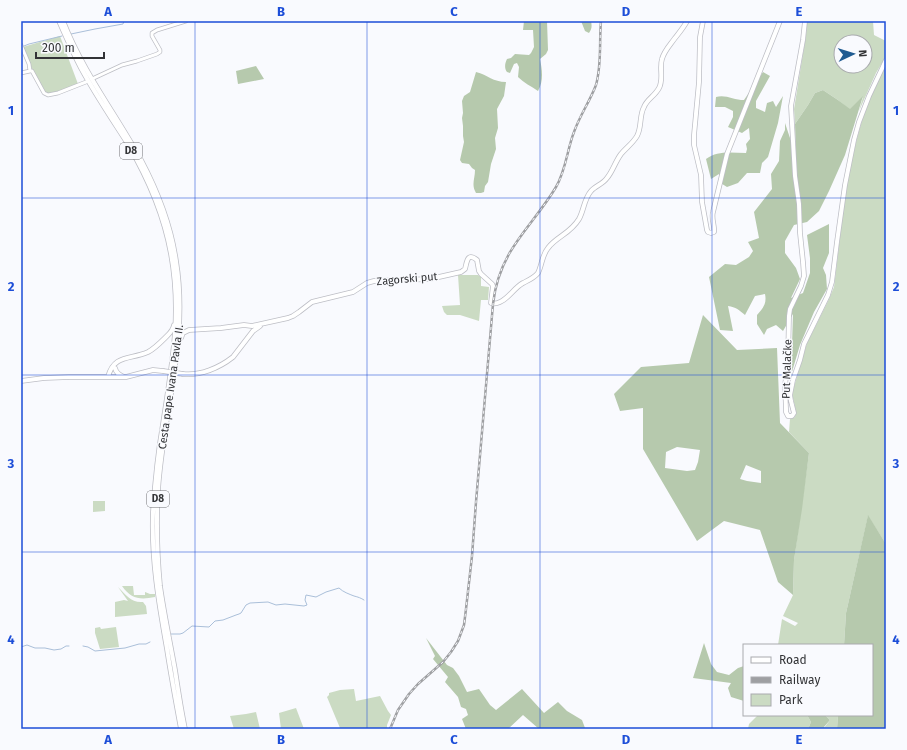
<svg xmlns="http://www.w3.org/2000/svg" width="907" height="750" viewBox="0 0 907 750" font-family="'Fira Sans',sans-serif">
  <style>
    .green { fill: #cbdbc3; fill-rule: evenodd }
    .forest { fill: #b6c9ad; fill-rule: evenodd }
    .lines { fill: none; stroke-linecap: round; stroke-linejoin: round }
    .stream { stroke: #aabfd9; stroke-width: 1 }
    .minor-casing { stroke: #bdbec5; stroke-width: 4.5 }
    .major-casing { stroke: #bdbec5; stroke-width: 5.5 }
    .minor { stroke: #fff; stroke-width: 3 }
    .major { stroke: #fff; stroke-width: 4 }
    .rail-casing { stroke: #9e9fa2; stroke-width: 2.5 }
    .rail { stroke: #f9fafe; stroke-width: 1; stroke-dasharray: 3; stroke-linecap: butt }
    .major-bridge-casing { stroke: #bdbec5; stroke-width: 5.5; stroke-linecap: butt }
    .major-bridge { stroke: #fff; stroke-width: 4 }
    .grid { fill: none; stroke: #1d4ed8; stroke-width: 1; stroke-opacity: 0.55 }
    .labels { text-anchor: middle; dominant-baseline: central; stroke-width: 3; stroke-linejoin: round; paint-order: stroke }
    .shield { fill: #f9fafe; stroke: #6e6f72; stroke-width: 1 }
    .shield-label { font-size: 10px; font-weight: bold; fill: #323336 }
    .street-label { font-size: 11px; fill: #323336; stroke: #f9fafe }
    .neatline { fill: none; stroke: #1d4ed8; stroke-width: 1.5 }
    .grid-label { font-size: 13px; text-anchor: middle; font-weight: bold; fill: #1d4ed8 }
  </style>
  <rect width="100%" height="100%" fill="#f9fafe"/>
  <path class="green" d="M807,21H873L874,35L886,41V56L876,73L859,111L863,97L850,110L838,100L823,90L815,93L808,105L795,124L794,109L806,35ZM841,42H865V66H841Z
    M60,36L78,84L54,94H47C38,86 28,59 23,47Z
    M886,64V544L868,516L846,613L844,645H778L782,619L795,626L798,623L783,616L793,595L794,560L809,453L789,432L790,419L795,417C797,409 793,401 792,393L807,343L829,299L834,287C841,232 845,177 861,124C867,103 877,84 886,64Z
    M458,275H478L481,277V286L489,287L488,300H481L479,321L460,315H447L444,312L442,306L460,305Z
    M93,501H105V511L93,512Z
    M122,586H133L134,595H145V592L150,594H155V597C140,600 131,599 122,586Z
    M118,587C126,595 131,603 143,602L146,606L147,614L115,617V602L124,600L128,601Z
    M100,627L101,629L116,627L119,647L100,649L95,633V628Z
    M354,689L356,701L380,696L388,711L391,715L387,725V729H341L340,728L327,697L329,695V693L340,690Z
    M296,708L304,729H281L279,713Z
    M256,712L260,729H234L230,716L246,714Z
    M757,715H807L811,722L808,729H748L749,724L757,716Z
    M825,715H838L837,729H825L824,728L830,720Z"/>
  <path class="forest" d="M524,21H547L548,50L546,54L540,59C542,70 544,80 538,91C531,86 524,83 518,77L519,67L517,63L514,64L510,73L507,72C504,68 505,63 507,59L511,58L515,54L529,55L531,53L534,47L533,30H523Z
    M581,21H591C592,26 592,29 589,33L585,31Z
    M256,66L264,79L238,84L236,71Z
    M476,72C488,75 493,82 506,82L504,96L497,109L498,128L495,138L496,149L491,164L488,182L485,186L484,192L481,193H476C471,185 475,179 475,170L472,168L469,164L462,163L460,160L464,142L463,136V126L462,118L463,113L462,101L464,96L470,92Z
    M763,72L770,76L756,101V108L765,112L767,103L773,101L776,107L783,96L778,123L768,157L762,163L760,173H747L738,183L727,187L719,182V174L711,179L706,159C718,150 732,153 746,153L747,149L746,144L750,139L749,128L742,133L728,127L733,117V111L725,107H715L716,97C725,94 734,100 744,100Z
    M823,90L838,100L850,109L863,96L845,155L829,191L819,211L807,222L794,225L785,241V253L796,268L800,279L791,298L803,293L810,273V258L807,235L829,224V253L823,268L826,275L827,289L814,312L800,345L791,375L793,314L783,331L776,325L767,329L764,335L757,324V315C763,308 767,304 765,294L755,296L745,315C739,310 736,307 728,306L733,331L720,330L709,277L725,264L736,265L749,257L753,251L748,242L759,238L754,212L772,189L771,174L779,161L780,141L785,130V123L796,156L795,124L808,105L815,93Z
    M703,315L737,350L777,348L780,423L809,453L802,509L794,560L793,595L778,582L760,530L724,521L697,541L643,449V408L620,411L614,394L641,367L689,363ZM677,447L700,450L698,462L695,470L687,471L665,468L666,452ZM746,465L761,471V483L747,481L740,479Z
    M868,515L886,544V729H837L838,715H872V645H844L846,613Z
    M426,638L447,665L453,668L459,676L467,692L479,689L490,705L496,710L522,689L544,713L558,702L567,711L582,720L585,728L539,729L523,715L508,729H466L462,719L468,715L466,709L461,707L458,697L445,682L448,677L433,659L435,656Z
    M704,643L711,664L717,672L729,675L738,668L744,666V701L731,697L728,688L731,683L693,678Z
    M807,715H825L830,720L824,727L825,729H808L811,722Z"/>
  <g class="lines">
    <path class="stream" d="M71,34L95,29L123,24L124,21
      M24,46L29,44L62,36
      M171,634H180L183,633L192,626L209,627L215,621L223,620L236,615L239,614L241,613L246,605L250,603L268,602L276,605L285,604L304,606L307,605L305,600L306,595L316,597L326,592L339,588C343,592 349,594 354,596C358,597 361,598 364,600
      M83,646L88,647L95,651L125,648L139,644H146L150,642
      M21,647L27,645L35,648H45L54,650L61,649L66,646H69"/>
    <defs>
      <path id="minor" d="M21,45L29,64L30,71
        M21,73L30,71H32L44,93L48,95L58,93L86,82
        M94,78L122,65L137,61L157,54L160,52V50L152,36V33L157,30L186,21"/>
      <path id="major" d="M59,21C66,37 73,53 81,68C95,94 112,119 128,144C148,178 164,215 171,254C182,314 172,364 163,424C158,453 155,482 153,512C151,558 159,604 167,649C171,675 176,702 181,729
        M63,21C83,72 115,113 141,160C158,192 171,226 176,261C189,340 163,412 158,490C156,522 157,554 160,586C164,614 170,642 175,670C178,690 181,710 185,729
        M703,21L700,37L699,82L694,135V145L701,175L702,202L707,230L708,232L711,233L714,232C715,226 711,219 713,212L727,154L780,21
        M805,21L803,40L791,106L795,176L799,204L800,233L803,262L804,276L801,286L790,309L789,316L788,358L785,386L786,409V412L788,416H792L794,413L791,401L790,395L793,380L800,360L804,344L828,295L832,282L837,242L845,185L854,140L859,122L869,96L886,60
        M181,338L183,333L189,330L221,328L244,325L252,326L288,318L293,316L299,312L312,302L353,292L367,283L374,281L430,279L461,272L465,269C467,262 467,252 477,260L479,271L481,274L492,284L493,286L491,303C494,304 496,304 500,302C509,298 514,288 523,283C529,280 534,278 538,273C542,265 542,255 548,248C557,236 570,234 579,219C584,210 584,199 591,191C595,186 603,184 607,178C613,171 615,162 621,154C626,148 633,143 637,136C642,127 639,116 644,107C647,99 655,96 659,88C664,79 659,68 662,59C664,51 670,45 675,38C679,33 684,27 687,21
        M115,368C116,373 119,375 124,377
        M183,374C200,376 219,368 233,357L253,331L260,326
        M108,377C114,354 130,360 148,352C154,349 160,343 165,338C169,334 173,331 174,325
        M21,381L44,378L69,377H126L153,370L163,371"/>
    </defs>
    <use href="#minor" class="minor-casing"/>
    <use href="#major" class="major-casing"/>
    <use href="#minor" class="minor"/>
    <use href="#major" class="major"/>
    <defs>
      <path id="rail" d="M390,729L398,710L409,694L418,684L443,662L451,652L458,641L464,625L466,609L472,556L476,502L493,304C495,286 500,270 509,254C522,231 542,211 556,187C566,170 567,150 574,132C580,115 590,101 596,85C602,64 599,42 601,21"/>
    </defs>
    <use href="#rail" class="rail-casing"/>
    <use href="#rail" class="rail"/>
    <defs>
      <path id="major-bridge" d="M163,371L183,374"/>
    </defs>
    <use href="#major-bridge" class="major-bridge-casing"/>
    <use href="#major-bridge" class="major-bridge"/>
  </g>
  <path class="grid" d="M195,21V729M367,21V729M540,21V729M712,21V729M21,198H886M21,375H886M21,552H886"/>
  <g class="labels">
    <g class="shield">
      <rect x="120" y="143" width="22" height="16" rx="3"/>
      <rect x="147" y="491" width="22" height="16" rx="3"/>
    </g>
    <g class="shield-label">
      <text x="131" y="151">D8</text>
      <text x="158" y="499">D8</text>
    </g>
    <g class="street-label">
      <text transform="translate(407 279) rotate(-5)">Zagorski put</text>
      <text transform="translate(787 369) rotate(-88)">Put Malačke</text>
      <text transform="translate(171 387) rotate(-82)">Cesta pape Ivana Pavla II.</text>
    </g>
  </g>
  <rect width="907" height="750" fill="none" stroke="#f9fafe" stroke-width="44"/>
  <rect x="743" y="644" width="130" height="72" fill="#f9fafe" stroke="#a9aaae"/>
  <rect x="751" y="657" width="20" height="6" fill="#ffffff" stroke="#a9aaae"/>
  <text x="779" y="664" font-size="12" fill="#323336">Road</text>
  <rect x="751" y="677" width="20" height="6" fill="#9e9fa2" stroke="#a9aaae"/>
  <text x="779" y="684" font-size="12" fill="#323336">Railway</text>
  <rect x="751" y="694" width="20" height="12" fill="#cbdbc3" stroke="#a9aaae"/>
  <text x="779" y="704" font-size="12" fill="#323336">Park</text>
  <g transform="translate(853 54) rotate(86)"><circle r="19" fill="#f9fafe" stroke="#a9aaae"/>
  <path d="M0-3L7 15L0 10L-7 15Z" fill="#1f5b92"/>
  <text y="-6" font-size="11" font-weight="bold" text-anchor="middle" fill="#323336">N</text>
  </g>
  <path d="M36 52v6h68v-6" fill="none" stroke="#323336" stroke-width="2"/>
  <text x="42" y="52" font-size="12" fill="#323336" stroke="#f9fafe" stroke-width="3" paint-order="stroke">200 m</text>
  <rect x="22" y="22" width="863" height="706" class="neatline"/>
  <g class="grid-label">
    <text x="108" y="16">A</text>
    <text x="281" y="16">B</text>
    <text x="454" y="16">C</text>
    <text x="626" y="16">D</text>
    <text x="799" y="16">E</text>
    <text x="11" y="115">1</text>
    <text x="896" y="115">1</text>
    <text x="11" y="291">2</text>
    <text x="896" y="291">2</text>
    <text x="11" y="468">3</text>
    <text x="896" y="468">3</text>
    <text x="11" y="644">4</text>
    <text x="896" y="644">4</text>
    <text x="108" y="744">A</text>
    <text x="281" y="744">B</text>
    <text x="454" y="744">C</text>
    <text x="626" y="744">D</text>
    <text x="799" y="744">E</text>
  </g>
</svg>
